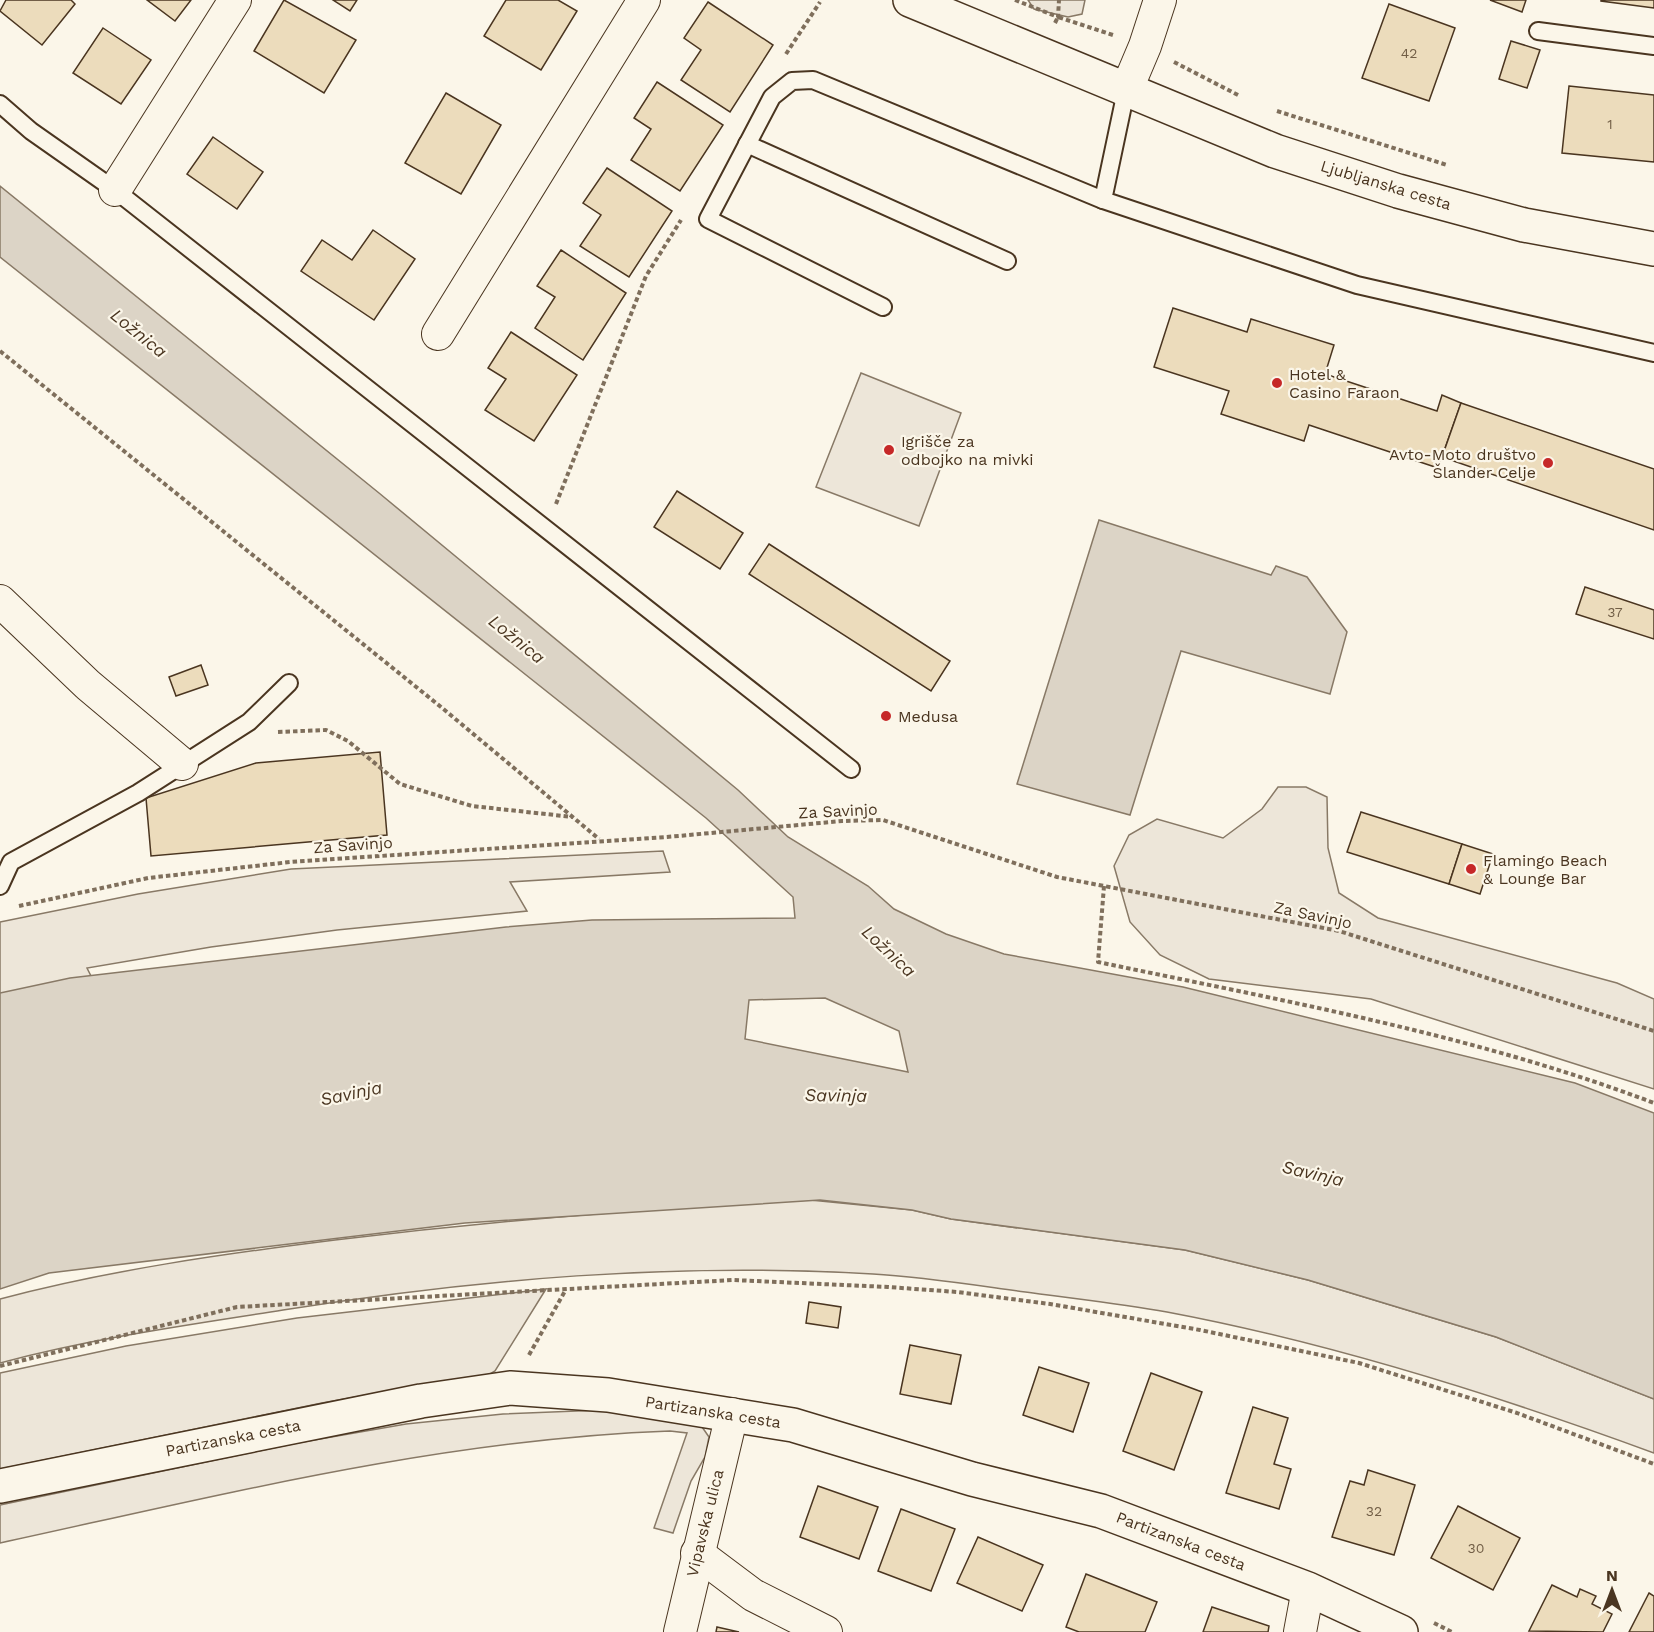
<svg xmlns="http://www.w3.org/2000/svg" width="1654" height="1632" font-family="'Work Sans',sans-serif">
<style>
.green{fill:#ede6d9;stroke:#887966;stroke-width:1.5}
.water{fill:#dcd4c6;stroke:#887966;stroke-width:1.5;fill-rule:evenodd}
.building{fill:#ecdcbc;stroke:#4a3520;stroke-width:1.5}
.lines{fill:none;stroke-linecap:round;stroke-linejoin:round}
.lane-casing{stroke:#4a3520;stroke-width:20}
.street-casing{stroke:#4a3520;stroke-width:34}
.secondary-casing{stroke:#4a3520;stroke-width:36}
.path{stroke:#7f6f5c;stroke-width:4;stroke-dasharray:4.5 3;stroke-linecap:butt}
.lane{stroke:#fbf6e9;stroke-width:16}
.street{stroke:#fbf6e9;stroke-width:32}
.secondary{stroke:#fbf6e9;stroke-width:33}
.poi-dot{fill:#c62828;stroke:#fbf6e9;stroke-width:2}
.labels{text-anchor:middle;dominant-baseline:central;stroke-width:4.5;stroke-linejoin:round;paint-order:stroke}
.number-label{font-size:14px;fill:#725f47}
.street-label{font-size:16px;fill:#4a3520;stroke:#fbf6e9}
.poi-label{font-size:16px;fill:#4a3520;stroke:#fbf6e9;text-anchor:start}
.water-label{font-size:18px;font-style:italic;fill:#4a3520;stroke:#fbf6e9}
</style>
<rect width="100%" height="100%" fill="#fbf6e9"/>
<g class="green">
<polygon points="1028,0 1085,0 1082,14 1068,17 1034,9"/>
<polygon points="861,373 961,413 919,526 816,487"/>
<polygon points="1278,787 1306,787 1327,797 1328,848 1339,893 1378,918 1617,983 1654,999 1654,1089 1371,999 1209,979 1160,955 1130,922 1114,866 1129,835 1157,819 1223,838 1262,809"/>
<polygon points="663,851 670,872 510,882 527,911 337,930 211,947 87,968 93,980 0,1002 0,922 138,894 291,869"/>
<path d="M 810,1200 L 912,1210 L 951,1219 L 1185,1250 L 1308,1280 L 1496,1337 L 1654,1399 L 1654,1453 C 1496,1395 1332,1343 1167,1312 C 1122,1304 1077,1299 1033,1293 C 980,1286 926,1277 873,1274 C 675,1262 478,1279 283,1310 C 188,1325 93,1338 0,1363 L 0,1299 C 109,1270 223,1254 335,1240 C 493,1221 651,1208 810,1200 Z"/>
<polygon points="546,1289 495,1371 480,1380 400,1389 322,1403 0,1469 0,1373 126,1346 297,1318"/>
<path d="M 602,1410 L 700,1424 L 709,1437 L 705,1457 L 691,1481 L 673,1533 L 654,1528 L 687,1433 L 670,1431 C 444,1439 221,1495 0,1543 L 0,1505 L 297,1443 L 406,1424 L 503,1414 Z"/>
</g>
<g class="water">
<path d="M 0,186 L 379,493 L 738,790 L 788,837 L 868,886 L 894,909 L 946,934 L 1004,954 L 1183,987 L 1575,1083 L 1654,1113 L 1654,1399 L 1496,1337 L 1308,1280 L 1185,1250 L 951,1219 L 912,1210 L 820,1200 L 465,1223 L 49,1273 L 0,1289 L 0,993 L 70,978 L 506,927 L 592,920 L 795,918 L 793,897 L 706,818 L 0,257 ZM 825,998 L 899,1031 L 908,1072 L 745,1039 L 749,1000 Z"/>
<polygon points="1099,520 1271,575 1276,566 1307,577 1347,632 1330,694 1181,651 1130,815 1017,784"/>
</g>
<g class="building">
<polygon points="6,0 71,0 75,4 42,45 0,11"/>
<polygon points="147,0 191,0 175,21"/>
<polygon points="284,0 356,40 324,93 254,51"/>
<polygon points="333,0 357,0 350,11"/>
<polygon points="506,0 558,0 577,11 541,70 484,36"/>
<polygon points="1490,0 1526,0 1522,12"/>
<polygon points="1601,0 1654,0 1654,8 1601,1"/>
<polygon points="708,2 773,45 730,112 681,80 701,50 684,38"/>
<polygon points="1389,4 1455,28 1429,101 1362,78"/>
<polygon points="103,28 151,60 121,104 73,73"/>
<polygon points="1511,41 1540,50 1527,88 1499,79"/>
<polygon points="657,82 723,125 680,191 631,160 651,129 634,118"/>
<polygon points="1569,86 1654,95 1654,162 1562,153"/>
<polygon points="446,93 501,125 461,194 405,163"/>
<polygon points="213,137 263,172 237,209 187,174"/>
<polygon points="607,168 672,211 629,277 580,246 601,215 583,203"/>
<polygon points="373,230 415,259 374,320 301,271 322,240 352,260"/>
<polygon points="561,250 626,293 583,360 535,328 555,297 537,286"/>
<polygon points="1173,308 1247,332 1251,319 1334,345 1325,374 1437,411 1442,395 1461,403 1438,468 1309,425 1304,441 1221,414 1229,391 1154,367"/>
<polygon points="511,332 577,375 534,441 485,410 506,379 488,368"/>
<polygon points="1461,403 1654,469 1654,530 1442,457"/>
<polygon points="677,491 743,533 720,569 654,527"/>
<polygon points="769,544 950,661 931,691 749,574"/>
<polygon points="1585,587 1654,610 1654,639 1576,614"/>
<polygon points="201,665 208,685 176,696 169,677"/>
<polygon points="380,752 387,835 151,856 146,798 256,763"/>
<polygon points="1361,812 1462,844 1449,884 1347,852"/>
<polygon points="1462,844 1493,854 1480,894 1449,884"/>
<polygon points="809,1302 841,1307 838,1328 806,1323"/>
<polygon points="910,1345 961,1355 951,1404 900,1394"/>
<polygon points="1039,1367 1089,1383 1073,1432 1023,1415"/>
<polygon points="1151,1373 1202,1392 1174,1470 1123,1451"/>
<polygon points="1253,1407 1288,1418 1274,1464 1291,1469 1279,1509 1226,1493"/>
<polygon points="1368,1470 1415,1485 1394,1555 1332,1537 1350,1481 1364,1485"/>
<polygon points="818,1486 878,1507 859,1559 800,1537"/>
<polygon points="1458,1506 1520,1538 1493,1590 1431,1558"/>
<polygon points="901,1509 955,1529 931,1591 878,1571"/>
<polygon points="978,1537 1043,1565 1022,1611 957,1583"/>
<polygon points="1086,1574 1157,1602 1145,1632 1079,1632 1066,1627"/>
<polygon points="1552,1585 1577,1597 1580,1589 1596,1596 1592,1604 1612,1614 1603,1632 1529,1631"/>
<polygon points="1649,1593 1654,1596 1654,1632 1629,1632"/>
<polygon points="1212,1607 1269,1626 1268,1632 1203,1632"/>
<polygon points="717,1627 739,1632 716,1632"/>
</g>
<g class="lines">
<defs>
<g id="lane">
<polyline points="1538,31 1654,46"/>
<polyline points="1126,91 1103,200 1357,285 1654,353"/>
<polyline points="0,104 31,131 115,190 851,769"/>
<polyline points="747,144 1007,261"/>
<polyline points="883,307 708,219 772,97 792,81 813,80 1103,200"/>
<polyline points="0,886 11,862 138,793 249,722 289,683"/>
</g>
<g id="street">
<polyline points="1126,91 1145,46 1160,0"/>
<polyline points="115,190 235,0"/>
<polyline points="438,334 644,0"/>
<polyline points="0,601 88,685 182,764"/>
<polyline points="697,1553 753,1595 826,1632"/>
<polyline points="680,1632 732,1414"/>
<polyline points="1300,1632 1308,1589"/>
</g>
<g id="secondary">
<polyline points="910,0 1275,151 1398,191 1524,225 1654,249"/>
<polyline points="0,1486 421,1401 510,1388 608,1395 793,1425 972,1479 1101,1511 1308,1589 1401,1632"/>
</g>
</defs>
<use href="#lane" class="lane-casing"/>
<use href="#street" class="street-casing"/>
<use href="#secondary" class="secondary-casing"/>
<g class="path">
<polyline points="1015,0 1058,17 1059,0"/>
<polyline points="1055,23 1058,17 1113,35"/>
<polyline points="786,54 820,2"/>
<polyline points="1174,62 1240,96"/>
<polyline points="1277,111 1447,165"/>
<polyline points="0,351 441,707 599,839"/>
<polyline points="556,504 646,276 681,220"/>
<polyline points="278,732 326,730 348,741 400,784 472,806 573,817"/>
<path d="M 1104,886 L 1098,962 C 1284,1001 1475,1035 1654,1103"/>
<polyline points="19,906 148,878 290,862 667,837 842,821 883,820 1057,877 1339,931 1654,1031"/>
<polyline points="529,1355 565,1291"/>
<polyline points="0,1366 237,1307 733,1280 888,1287 957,1292 1050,1304 1200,1330 1359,1363 1517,1413 1654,1464"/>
<polyline points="1434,1623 1452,1632"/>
</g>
<use href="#lane" class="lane"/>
<use href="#street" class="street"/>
<use href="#secondary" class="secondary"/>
</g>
<g class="poi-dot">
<circle cx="1277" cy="383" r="6"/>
<circle cx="889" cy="450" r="6"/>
<circle cx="1548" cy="463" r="6"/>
<circle cx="886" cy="716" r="6"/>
<circle cx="1471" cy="869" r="6"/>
</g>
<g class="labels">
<g class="number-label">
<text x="1409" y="53">42</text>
<text x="1610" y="124">1</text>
<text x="1615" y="612">37</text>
<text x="1374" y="1511">32</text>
<text x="1476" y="1548">30</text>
</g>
<g class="street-label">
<text transform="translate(1386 185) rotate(17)">Ljubljanska cesta</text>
<text transform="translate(838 811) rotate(-3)">Za Savinjo</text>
<text transform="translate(353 845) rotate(-4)">Za Savinjo</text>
<text transform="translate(1313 915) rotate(12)">Za Savinjo</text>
<text transform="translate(713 1412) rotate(9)">Partizanska cesta</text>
<text transform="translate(233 1438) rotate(-11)">Partizanska cesta</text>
<text transform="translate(705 1523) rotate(-76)">Vipavska ulica</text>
<text transform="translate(1181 1541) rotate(21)">Partizanska cesta</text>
</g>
<g class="poi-label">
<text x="1289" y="374">Hotel &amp;<tspan x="1289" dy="18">Casino Faraon</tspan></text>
<text x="901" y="441">Igrišče za<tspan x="901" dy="18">odbojko na mivki</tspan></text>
<text x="1536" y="454" text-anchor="end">Avto-Moto društvo<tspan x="1536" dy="18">Šlander Celje</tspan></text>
<text x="898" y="716">Medusa</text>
<text x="1483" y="860">Flamingo Beach<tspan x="1483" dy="18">&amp; Lounge Bar</tspan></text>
</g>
<g class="water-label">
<text transform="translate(139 333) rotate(39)">Ložnica</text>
<text transform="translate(517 639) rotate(39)">Ložnica</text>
<text transform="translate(889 951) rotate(43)">Ložnica</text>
<text transform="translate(351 1093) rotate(-12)">Savinja</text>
<text transform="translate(836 1095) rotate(1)">Savinja</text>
<text transform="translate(1313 1173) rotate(13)">Savinja</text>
</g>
</g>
<g transform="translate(1612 1590)" stroke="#fbf6e9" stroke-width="4.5" paint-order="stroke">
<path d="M0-4.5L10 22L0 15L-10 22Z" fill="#4a3520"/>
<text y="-9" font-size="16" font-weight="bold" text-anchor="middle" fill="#4a3520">N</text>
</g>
</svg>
